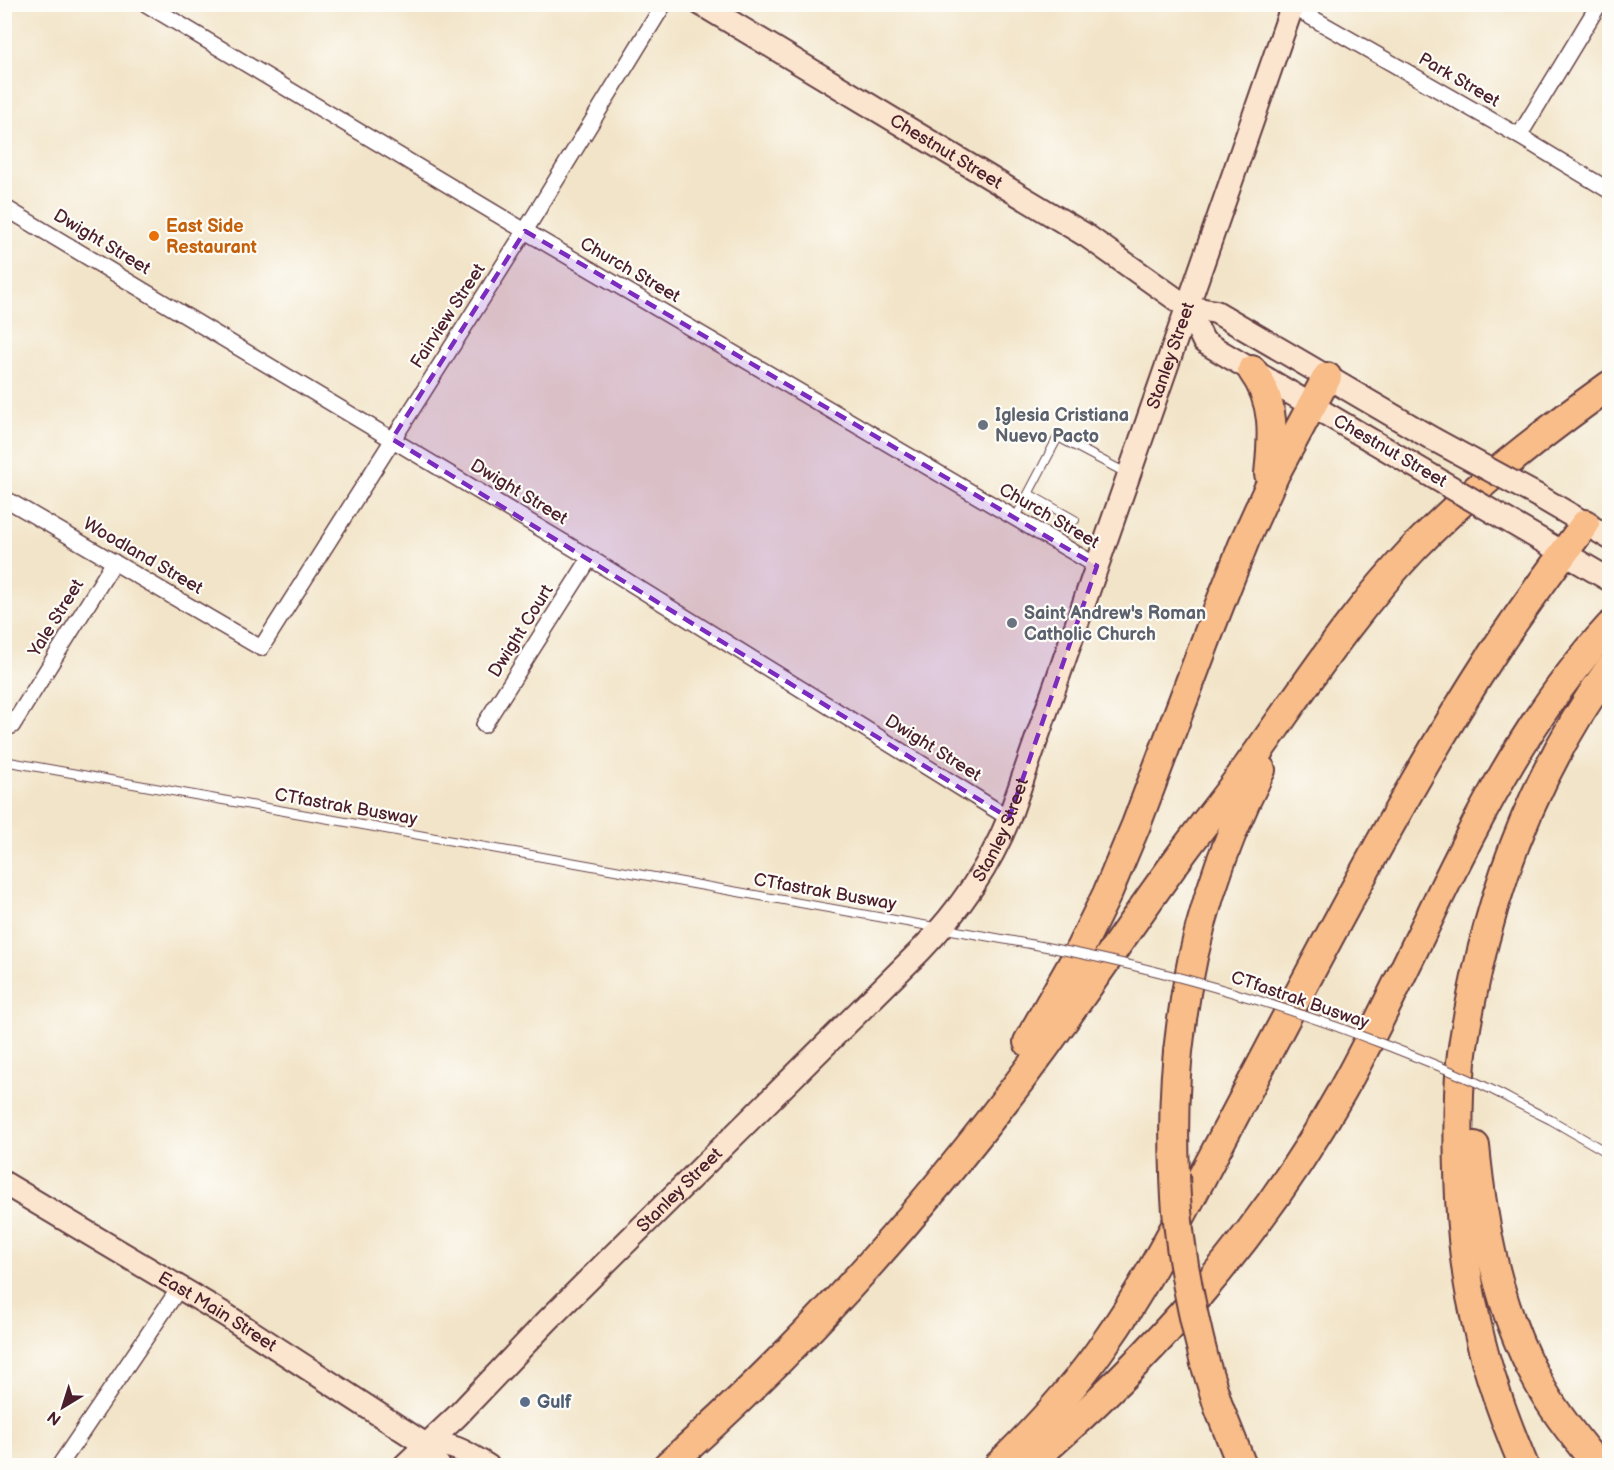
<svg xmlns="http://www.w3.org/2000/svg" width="1614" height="1470" font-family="'Balsamiq Sans',sans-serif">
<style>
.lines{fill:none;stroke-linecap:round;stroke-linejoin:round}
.lane-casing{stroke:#633d43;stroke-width:10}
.street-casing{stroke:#633d43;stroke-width:18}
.secondary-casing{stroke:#633d43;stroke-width:26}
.highway-casing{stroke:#633d43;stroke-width:32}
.lane{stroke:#fff;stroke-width:8}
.street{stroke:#fff;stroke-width:15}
.secondary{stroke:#fce5cf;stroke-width:22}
.highway{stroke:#f8bd88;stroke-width:28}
.lane-bridge-casing{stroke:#633d43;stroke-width:10;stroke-linecap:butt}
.secondary-bridge-casing{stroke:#633d43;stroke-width:26;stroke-linecap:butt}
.highway-bridge-casing{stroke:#633d43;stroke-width:32;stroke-linecap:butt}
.lane-bridge{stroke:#fff;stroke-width:8}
.secondary-bridge{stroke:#fce5cf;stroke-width:22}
.highway-bridge{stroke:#f8bd88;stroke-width:28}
.marked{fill:#7b2cbf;fill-opacity:0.2;stroke:#7b2cbf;stroke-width:4.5;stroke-dasharray:12 8;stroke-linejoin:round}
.food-dot{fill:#e8710a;stroke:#fdfcf7;stroke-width:2}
.worship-dot{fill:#6b7280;stroke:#fdfcf7;stroke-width:2}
.service-dot{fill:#5c6f8a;stroke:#fdfcf7;stroke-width:2}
.labels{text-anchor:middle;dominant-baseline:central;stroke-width:4.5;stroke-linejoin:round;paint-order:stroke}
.street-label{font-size:18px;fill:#4a1f2b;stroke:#fdfcf7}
.food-label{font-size:18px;font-weight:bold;fill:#c56008;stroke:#fdfcf7;text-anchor:start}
.worship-label{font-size:18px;font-weight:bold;fill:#5b616d;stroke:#fdfcf7;text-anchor:start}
.service-label{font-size:18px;font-weight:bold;fill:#4e5e75;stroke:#fdfcf7;text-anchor:start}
</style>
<rect width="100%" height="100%" fill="#fdfcf7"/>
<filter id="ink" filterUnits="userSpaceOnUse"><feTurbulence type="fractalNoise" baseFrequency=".0167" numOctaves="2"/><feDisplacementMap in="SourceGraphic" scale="12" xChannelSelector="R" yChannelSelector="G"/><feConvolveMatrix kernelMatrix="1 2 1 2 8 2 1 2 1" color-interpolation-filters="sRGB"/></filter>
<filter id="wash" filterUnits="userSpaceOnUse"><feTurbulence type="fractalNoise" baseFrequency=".008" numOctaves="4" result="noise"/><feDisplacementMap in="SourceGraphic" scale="24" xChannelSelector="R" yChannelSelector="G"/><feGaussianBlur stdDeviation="1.35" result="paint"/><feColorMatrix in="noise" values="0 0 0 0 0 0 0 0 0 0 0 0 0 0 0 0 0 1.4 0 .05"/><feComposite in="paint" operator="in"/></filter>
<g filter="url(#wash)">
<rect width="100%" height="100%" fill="#f2e4c8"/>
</g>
<g filter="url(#ink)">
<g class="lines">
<defs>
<g id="lane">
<polyline points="1029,494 1075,520"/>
<polyline points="1015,519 1058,437 1126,473"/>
<polyline points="4,761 1041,946"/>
<polyline points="1517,1103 1551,1120 1610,1154"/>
</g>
<g id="street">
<polyline points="146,4 525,231 1097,566"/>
<polyline points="1288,4 1519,136 1610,191"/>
<polyline points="1519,136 1599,4"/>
<polyline points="4,207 590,558 1009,818"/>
<polyline points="4,498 261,648 525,231 664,4"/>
<polyline points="4,721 12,726 114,562"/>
<polyline points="484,725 590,558"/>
<polyline points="59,1466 180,1287"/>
</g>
<g id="secondary">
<path id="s1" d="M 701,4 L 1087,236 L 1187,307 L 1216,312 L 1433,439"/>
<polyline points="1187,307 1204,342 1408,462"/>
<polyline points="1540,497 1610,538"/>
<polyline points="1512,523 1610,580"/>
<path id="s2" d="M 4,1183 L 224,1314 L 426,1445 L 430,1455 L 439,1466"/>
<path d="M 426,1445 C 452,1442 467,1453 488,1466"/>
<path id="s3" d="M 404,1466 L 457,1416 L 547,1321 L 920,951 C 957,913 989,868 1009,818 L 1293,4"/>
</g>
<g id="highway">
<path d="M 1252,370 C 1276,402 1273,436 1269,474"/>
<polyline points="1028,1042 1073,963 1107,894 1136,825 1212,624 1245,540 1275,474 1327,377"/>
<path d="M 1475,1146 C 1483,1227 1498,1308 1537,1380 C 1553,1411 1576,1438 1598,1466"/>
<path d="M 1175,1173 C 1173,1125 1174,1076 1181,1027 C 1192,938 1220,850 1261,770"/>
<polyline points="1205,1363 1219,1408 1242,1466"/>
<path d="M 667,1466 C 809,1341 934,1199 1045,1047 C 1087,989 1128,928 1170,870 C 1195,834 1223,801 1248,766 C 1302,691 1351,614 1415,547 C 1476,485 1539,436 1610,385"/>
<path d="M 998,1466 C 1037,1428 1074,1388 1105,1343 C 1142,1291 1171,1235 1201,1179 C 1230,1125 1258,1070 1287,1016 C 1352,894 1416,772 1491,656 C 1521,610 1553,567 1585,524"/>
<path d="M 1026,1466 C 1152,1358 1260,1237 1342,1091 C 1429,935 1487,760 1610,626"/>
<path d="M 1524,1466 C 1502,1414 1483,1361 1473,1306 C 1465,1271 1462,1234 1460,1198 C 1458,1153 1457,1107 1461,1062 C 1464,1034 1470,1005 1476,977 C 1500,864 1542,762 1610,668"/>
</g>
</defs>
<use href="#lane" class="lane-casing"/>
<use href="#street" class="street-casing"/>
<use href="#secondary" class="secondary-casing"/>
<use href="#highway" class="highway-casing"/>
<use href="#lane" class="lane"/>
<use href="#street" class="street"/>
<use href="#secondary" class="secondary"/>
<use href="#highway" class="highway"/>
<defs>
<path id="lane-bridge" d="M 1041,946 C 1158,968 1272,1001 1383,1044 C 1426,1061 1477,1080 1517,1103"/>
<g id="secondary-bridge">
<polyline points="1433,439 1540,497"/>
<polyline points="1408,462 1512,523"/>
</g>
<path id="highway-bridge" d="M 1175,1173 C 1176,1237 1189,1301 1205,1363"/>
</defs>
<use href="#lane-bridge" class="lane-bridge-casing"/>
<use href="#secondary-bridge" class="secondary-bridge-casing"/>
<use href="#highway-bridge" class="highway-bridge-casing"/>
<use href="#lane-bridge" class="lane-bridge"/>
<use href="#secondary-bridge" class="secondary-bridge"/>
<use href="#highway-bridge" class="highway-bridge"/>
</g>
</g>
<path class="marked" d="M 525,231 L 1097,566 L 1009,818 L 392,439 Z"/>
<circle class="food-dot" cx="154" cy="236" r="6"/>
<g class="worship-dot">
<circle cx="983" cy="425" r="6"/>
<circle cx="1012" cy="623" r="6"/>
</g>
<circle class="service-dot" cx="525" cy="1402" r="6"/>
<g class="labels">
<g class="street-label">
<text transform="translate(1459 80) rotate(30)">Park Street</text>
<text stroke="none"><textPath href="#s1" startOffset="286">Chestnut Street</textPath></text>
<text transform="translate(102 242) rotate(31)">Dwight Street</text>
<text transform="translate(630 270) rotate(30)">Church Street</text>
<text transform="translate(448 316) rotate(-57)">Fairview Street</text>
<text stroke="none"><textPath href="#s3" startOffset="1380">Stanley Street</textPath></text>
<text transform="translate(1390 451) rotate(30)">Chestnut Street</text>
<text transform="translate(519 492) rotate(31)">Dwight Street</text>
<text transform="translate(1049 516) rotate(30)">Church Street</text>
<text transform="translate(143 556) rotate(30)">Woodland Street</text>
<text transform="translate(56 618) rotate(-58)">Yale Street</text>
<text transform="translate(521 631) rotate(-58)">Dwight Court</text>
<text transform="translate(933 748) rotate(32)">Dwight Street</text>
<text transform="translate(346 807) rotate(10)">CTfastrak Busway</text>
<text stroke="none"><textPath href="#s3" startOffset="876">Stanley Street</textPath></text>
<text transform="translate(825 892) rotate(10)">CTfastrak Busway</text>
<text transform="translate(1300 1000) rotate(19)">CTfastrak Busway</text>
<text stroke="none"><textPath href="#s3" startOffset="390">Stanley Street</textPath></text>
<text stroke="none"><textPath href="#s2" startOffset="249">East Main Street</textPath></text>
</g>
<g class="food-label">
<text x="166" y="226">East Side<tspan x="166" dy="21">Restaurant</tspan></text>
</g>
<g class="worship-label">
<text x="995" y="415">Iglesia Cristiana<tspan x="995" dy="21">Nuevo Pacto</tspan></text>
<text x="1024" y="613">Saint Andrew's Roman<tspan x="1024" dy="21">Catholic Church</tspan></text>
</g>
<g class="service-label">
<text x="537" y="1402">Gulf</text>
</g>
</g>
<rect width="1614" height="1470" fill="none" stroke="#fdfcf7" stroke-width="24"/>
<g transform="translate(63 1407) rotate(218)" stroke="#fdfcf7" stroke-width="4.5" paint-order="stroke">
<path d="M0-4.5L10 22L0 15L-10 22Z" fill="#4a1f2b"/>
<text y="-9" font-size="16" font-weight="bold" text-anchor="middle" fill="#4a1f2b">N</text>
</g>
</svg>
